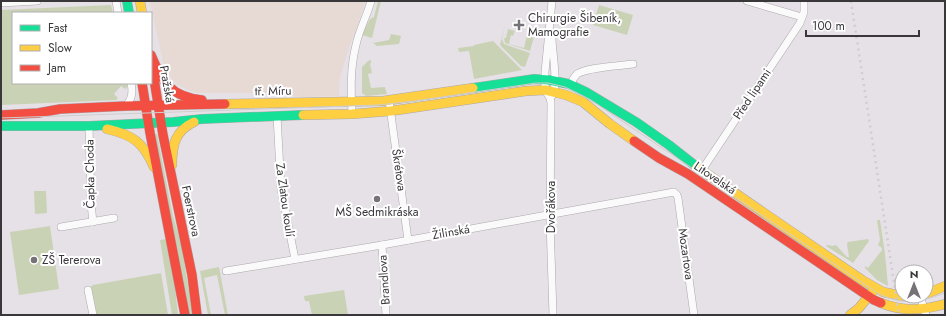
<svg xmlns="http://www.w3.org/2000/svg" width="946" height="316" font-family="Jost,sans-serif">
<style>
.industrial{fill:#e7d9d4}
.green{fill:#cad2b6}
.lines{fill:none;stroke-linecap:round;stroke-linejoin:round}
.street-casing{stroke:#aca8ac;stroke-width:8}
.fast-casing{stroke:#aca8ac;stroke-width:10}
.slow-casing{stroke:#aca8ac;stroke-width:10}
.jam-casing{stroke:#aca8ac;stroke-width:10}
.street{stroke:#fbfafb;stroke-width:7}
.fast{stroke:#16e098;stroke-width:9}
.slow{stroke:#ffcf43;stroke-width:9}
.jam{stroke:#f24e42;stroke-width:9}
.tram{stroke:#cfcdcf;stroke-width:1}
.rail{stroke:#cfcdcf;stroke-width:2.5;stroke-dasharray:2 4;stroke-linecap:butt}
.poi-dot{fill:#767277;stroke:#fff;stroke-width:1.5}
.labels{text-anchor:middle;dominant-baseline:central;stroke-width:4;stroke-linejoin:round;paint-order:stroke}
.poi-label{font-size:12px;fill:#3a373b;stroke:#fff;text-anchor:start}
.street-label{font-size:12px;fill:#3a373b;stroke:#fff}
</style>
<rect width="100%" height="100%" fill="#e6e1e6"/>
<polygon class="industrial" points="150,1 366,1 350,45 340,76 339,96 306,97 285,96 266,93 198,93 188,90 178,85 172,80 164,67"/>
<g class="green">
<polygon points="378,1 381,1 372,38 362,35 370,19 374,17"/>
<polygon points="111,5 113,13 13,13 13,83 127,83 127,87 125,89 121,86 114,94 118,98 116,100 1,105 1,10"/>
<polygon points="599,5 633,15 627,35 593,25"/>
<polygon points="505,25 502,39 504,44 530,53 525,67 521,66 500,45"/>
<polygon points="508,29 515,31 513,36 511,35 509,44 524,48 528,31 535,33 530,51 505,43 504,38 506,38"/>
<polygon points="391,34 401,36 399,44 377,46 373,43 389,40"/>
<polygon points="493,41 522,70 474,79 469,51 459,52 458,48 474,46 474,45"/>
<polygon points="371,60 371,63 370,64 372,73 368,74 371,88 385,87 387,94 366,96 362,93 362,67 368,61"/>
<polygon points="155,134 157,134 173,216 181,243 193,315 189,315"/>
<polygon points="34,191 46,191 47,213 35,214"/>
<polygon points="877,220 880,220 885,254 888,286 877,280 865,268 865,266 868,268 882,250 882,248 878,245 880,240"/>
<polygon points="50,226 59,289 19,295 10,232"/>
<polygon points="166,239 175,287 178,315 172,315 160,240"/>
<polygon points="868,239 869,241 853,263 826,246 827,245 833,246 836,245 847,257 849,257 847,244 848,242"/>
<polygon points="219,267 228,315 225,315 217,275 204,278 211,315 208,315 200,271"/>
<polygon points="161,273 168,315 97,315 91,287 93,285"/>
<polygon points="344,290 348,315 312,315 309,301 305,301 304,296"/>
</g>
<g class="lines">
<defs>
<g id="street">
<polyline points="116,1 118,13"/>
<polyline points="552,1 545,72 545,90 550,98 551,103 550,221 553,315"/>
<polyline points="747,1 802,17"/>
<polyline points="1,3 37,1"/>
<path d="M 552,38 C 552,52 559,86 552,96"/>
<path d="M 571,85 C 572,81 574,77 577,74 C 588,67 619,66 633,64"/>
<polyline points="389,100 408,240"/>
<path d="M 126,106 C 132,98 133,93 131,83"/>
<path d="M 352,114 C 351,91 350,68 356,45 C 359,30 367,16 371,1"/>
<polyline points="277,116 281,189 295,259"/>
<polyline points="89,126 91,204 93,222"/>
<polyline points="702,170 800,23 804,12 804,1"/>
<polyline points="61,227 114,218"/>
<polyline points="382,245 386,315"/>
<polyline points="226,271 382,245 674,192 677,195 678,198 694,315"/>
<polyline points="88,290 93,315"/>
<polyline points="920,296 926,315"/>
</g>
<g id="fast">
<polyline points="127,1 129,13"/>
<polyline points="473,88 534,79 549,80 569,84 586,92 636,122 669,145 697,167"/>
<polyline points="1,126 89,126 173,122 202,119 303,115"/>
</g>
<g id="slow">
<polyline points="140,1 142,13"/>
<polyline points="225,104 383,101 473,88"/>
<polyline points="303,115 352,114 391,111 526,91 545,90 566,95 583,102 610,124 634,141"/>
<path d="M 107,129 C 133,135 143,142 154,167"/>
<path d="M 172,165 C 172,145 175,131 194,122"/>
<polyline points="697,167 862,280 883,292 902,296"/>
<polyline points="926,294 945,286"/>
<path d="M 881,303 C 903,312 923,310 945,304"/>
<polyline points="850,315 859,308 872,292"/>
</g>
<g id="jam">
<path d="M 151,55 C 162,82 171,97 202,100"/>
<polyline points="151,60 163,135 192,275 197,315"/>
<polyline points="142,83 150,133 185,315"/>
<polyline points="1,115 38,113 60,109 126,106 225,104"/>
<polyline points="634,141 659,158 688,174 874,300 881,303"/>
</g>
</defs>
<use href="#street" class="street-casing"/>
<use href="#fast" class="fast-casing"/>
<use href="#slow" class="slow-casing"/>
<use href="#jam" class="jam-casing"/>
<use href="#street" class="street"/>
<use href="#fast" class="fast"/>
<use href="#slow" class="slow"/>
<use href="#jam" class="jam"/>
<path class="tram" d="M 1,118 L 378,105 L 415,101 L 536,83 L 548,83 L 565,87 L 591,100 L 879,294 C 905,306 919,302 945,293"/>
<polyline class="rail" points="851,1 899,315"/>
</g>
<g class="poi-dot">
<path d="M517 19h4v4h4v4h-4v4h-4v-4h-4v-4h4z"/>
<circle cx="377" cy="199" r="4"/>
<circle cx="34" cy="260" r="4"/>
</g>
<g class="labels">
<g class="poi-label">
<text x="528" y="18">Chirurgie Šibeník,<tspan x="528" dy="14">Mamografie</tspan></text>
<text x="377" y="212" text-anchor="middle">MŠ Sedmikráska</text>
<text x="42" y="260">ZŠ Tererova</text>
</g>
<g class="street-label">
<text transform="translate(167 84) rotate(80)">Pražská</text>
<text transform="translate(273 91) rotate(-1)">tř. Míru</text>
<text transform="translate(752 94) rotate(-56)">Před lipami</text>
<text transform="translate(399 170) rotate(82)">Škrétova</text>
<text transform="translate(90 174) rotate(-91)">Čapka Choda</text>
<text transform="translate(715 178) rotate(34)">Litovelská</text>
<text transform="translate(285 200) rotate(82)">Za Zlatou koulí</text>
<text transform="translate(551 207) rotate(-90)">Dvořákova</text>
<text transform="translate(191 211) rotate(78)">Foerstrova</text>
<text transform="translate(451 232) rotate(-10)">Žilinská</text>
<text transform="translate(686 254) rotate(82)">Mozartova</text>
<text transform="translate(384 280) rotate(-94)">Brandlova</text>
</g>
</g>
<rect width="946" height="316" fill="none" stroke="#3a373b" stroke-width="4"/>
<rect x="12" y="12" width="140" height="72" fill="#ffffff" stroke="#b0afb1"/>
<rect x="20" y="25" width="20" height="6" fill="#16e098" stroke="#b0afb1"/>
<text x="48" y="32" font-size="12" fill="#3a373b">Fast</text>
<rect x="20" y="45" width="20" height="6" fill="#ffcf43" stroke="#b0afb1"/>
<text x="48" y="52" font-size="12" fill="#3a373b">Slow</text>
<rect x="20" y="65" width="20" height="6" fill="#f24e42" stroke="#b0afb1"/>
<text x="48" y="72" font-size="12" fill="#3a373b">Jam</text>
<g transform="translate(914 284)"><circle r="19" fill="#ffffff" stroke="#b0afb1"/>
<path d="M0-3L7 15L0 10L-7 15Z" fill="#767277"/>
<text y="-6" font-size="11" font-weight="bold" text-anchor="middle" fill="#3a373b">N</text>
</g>
<path d="M806 30v6h113v-6" fill="none" stroke="#3a373b" stroke-width="2"/>
<text x="812" y="30" font-size="12" fill="#3a373b" stroke="#ffffff" stroke-width="3" paint-order="stroke">100 m</text>
</svg>
